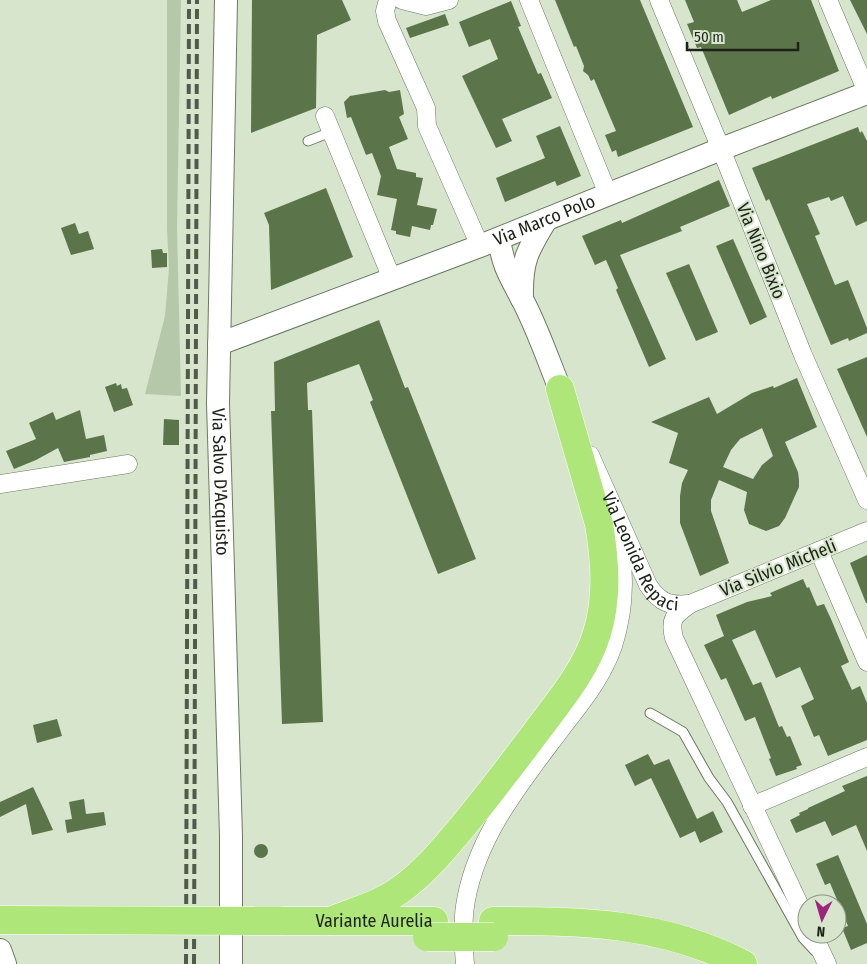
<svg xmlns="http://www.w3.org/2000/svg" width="867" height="964" font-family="'Fira Sans Condensed',sans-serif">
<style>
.green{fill:#b6c8aa}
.building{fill:#5c744a;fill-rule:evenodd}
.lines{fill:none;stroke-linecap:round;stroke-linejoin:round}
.service-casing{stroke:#6c7a62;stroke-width:11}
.minor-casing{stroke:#6c7a62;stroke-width:19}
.tertiary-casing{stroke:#6c7a62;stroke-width:24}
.trunk-casing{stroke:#fff;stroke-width:29}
.service{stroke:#fff;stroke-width:9}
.minor{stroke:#fff;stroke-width:18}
.tertiary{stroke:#fff;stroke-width:22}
.trunk{stroke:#afe67a;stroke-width:28}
.rail{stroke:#525a4b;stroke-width:4;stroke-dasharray:10 5;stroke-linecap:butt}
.trunk-bridge-casing{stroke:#fff;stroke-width:29;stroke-linecap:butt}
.trunk-bridge{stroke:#afe67a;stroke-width:28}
.labels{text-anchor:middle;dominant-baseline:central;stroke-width:4;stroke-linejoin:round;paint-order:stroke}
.street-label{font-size:18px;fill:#1d2218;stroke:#d6e5cb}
</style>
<rect width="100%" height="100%" fill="#d6e5cb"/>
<polygon class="green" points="167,0 181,0 177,227 181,396 145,394 165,316 169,268 167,230"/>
<g class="building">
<polygon points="252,0 342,0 351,20 317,35 316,108 251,133"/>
<polygon points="555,0 640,0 693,127 618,157 616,150 612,152 605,135 616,131 594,79 591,81 588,75 583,71 584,66 576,46 574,47"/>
<polygon points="685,0 737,0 742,12 771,0 811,0 839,71 772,99 771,96 729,115 701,47 697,48 687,24 694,22"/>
<polygon points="850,0 867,0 867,34"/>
<polygon points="511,1 521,26 518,27 529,53 538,74 541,73 552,98 502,119 512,141 496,148 462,76 498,59 490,39 469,47 459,22"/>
<polygon points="445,14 449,25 410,38 406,28"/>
<polygon points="385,90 389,92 400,90 404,114 399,117 408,139 389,147 397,169 416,173 416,177 423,178 417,205 437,209 433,225 431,225 430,230 412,226 410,237 396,234 396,231 391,230 397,199 377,195 381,176 372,153 366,155 351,117 347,118 344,102 350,96"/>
<polygon points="560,126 581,176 557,186 555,181 505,202 496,178 545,158 536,136"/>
<polygon points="858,127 860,133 862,131 867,141 867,221 856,226 843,196 831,201 829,197 807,204 820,234 815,236 835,285 848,280 867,328 867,333 849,341 848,338 831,345 769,199 766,201 752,168"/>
<polygon points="719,180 730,206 680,227 682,231 620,255 666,359 649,367 616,290 618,288 606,260 595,265 582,236 621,220 622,223"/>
<polygon points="326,188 353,257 271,290 269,225 264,213"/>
<polygon points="75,223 79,234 88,231 94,249 71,255 61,228"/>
<polygon points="733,239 767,317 750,325 716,246"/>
<polygon points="162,249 163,253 167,253 167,267 152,268 151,250"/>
<polygon points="689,264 718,332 696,341 666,273"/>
<polygon points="379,320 405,388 408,387 476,559 438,574 370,402 373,400 359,364 307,383 308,410 312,410 323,722 282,724 271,411 275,411 274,362"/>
<polygon points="867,357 867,437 837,369"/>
<path d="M 797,378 L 817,427 L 785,442 L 798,472 L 799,480 L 799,487 L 785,518 L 779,526 L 766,531 L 749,524 L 744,510 L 747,492 L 719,480 L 711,500 L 711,511 L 729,563 L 700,576 L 680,523 L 680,496 L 682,483 L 688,470 L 669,463 L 678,433 L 651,422 L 709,397 L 717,414 L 752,393 L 773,386 L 774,388 ZM 762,428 L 773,456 L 762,465 L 753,479 L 723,467 L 731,450 L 740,439 Z"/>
<polygon points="116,383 117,386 121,384 122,389 127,388 133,405 114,412 105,387"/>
<polygon points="80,410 86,439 104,435 107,451 90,455 90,457 64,462 58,448 36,460 14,469 6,451 36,439 29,423 53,412 56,420"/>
<polygon points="164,419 179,420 179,445 163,445"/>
<polygon points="867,555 867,603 866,603 850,563"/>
<polygon points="803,579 807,588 809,587 817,606 824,604 831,619 849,662 841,666 852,690 860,686 867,703 867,740 828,756 819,735 814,737 801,706 814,699 800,667 776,678 755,630 732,640 753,685 761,682 779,727 782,726 787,737 790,736 802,765 796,767 797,769 776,776 769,759 771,758 755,717 745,721 726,678 721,680 704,645 724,636 716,615 747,602 772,596 770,593"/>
<polygon points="57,719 62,736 37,743 33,725"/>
<polygon points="648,754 654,765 669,759 697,819 713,811 723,832 700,843 695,831 680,838 651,778 635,786 625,765"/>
<polygon points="867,776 867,851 856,825 832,836 825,821 796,833 790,820 800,815 799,813 808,809 808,808 845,791 842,786"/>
<polygon points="33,787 45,812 53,830 32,835 26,804 0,817 0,802"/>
<polygon points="84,799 86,814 104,812 106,825 67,833 65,820 72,819 69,802"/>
<circle cx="261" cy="851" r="7"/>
<polygon points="838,855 867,924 867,943 851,950 842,928 848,926 830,883 825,885 816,864"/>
</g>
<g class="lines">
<defs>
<g id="service">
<polyline points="308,141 331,132"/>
<polyline points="650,713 683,732 709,778 727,802 803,938 815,951"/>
</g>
<g id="minor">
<polyline points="388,0 385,11 387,21 426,108 427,126 480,246"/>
<polyline points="402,0 426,6 449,0"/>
<polyline points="529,0 608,194"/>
<polyline points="659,0 721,149 803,355 867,500"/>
<polyline points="828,0 867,92"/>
<polyline points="325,116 392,279"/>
<path id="s1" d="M 590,455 L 648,585 C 660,603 669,606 690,604"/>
<polyline points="0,484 128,464"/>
<polyline points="819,551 867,662"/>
<polyline points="752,806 867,757"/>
<path d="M 807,921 L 674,638 C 669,618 675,615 690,604 L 867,531"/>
<polyline points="813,934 827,964"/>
<path d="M 465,964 C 463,943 462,921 466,900 C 478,834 522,781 561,729 C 581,703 602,678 613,646 C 629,596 623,561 614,511"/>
</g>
<g id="tertiary">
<path id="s2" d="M 226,0 L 218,403 L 231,836 L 231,964"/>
<path d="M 499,239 C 503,266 510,276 522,299 C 537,327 548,360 560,389"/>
<path d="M 522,299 C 521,261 527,251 546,220"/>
<path id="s3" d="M 219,344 L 480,246 L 721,149 L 867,93"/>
<polyline points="0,950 5,964"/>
</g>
<g id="trunk">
<path id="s4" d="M 284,921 L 434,921"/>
<path d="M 330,921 C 353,912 379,905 400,890 C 425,872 444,849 463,826 C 487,797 509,768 531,739 C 555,706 585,673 597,633 C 608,597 605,561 599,524 L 560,389"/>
<path d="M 493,921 C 582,921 661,922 743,964"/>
</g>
</defs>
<use href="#service" class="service-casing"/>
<use href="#minor" class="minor-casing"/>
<use href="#tertiary" class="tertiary-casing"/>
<use href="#trunk" class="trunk-casing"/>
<use href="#service" class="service"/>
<use href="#minor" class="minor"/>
<use href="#tertiary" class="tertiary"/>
<use href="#trunk" class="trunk"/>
<g class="rail">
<polyline points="186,964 189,0"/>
<polyline points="194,964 197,0"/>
</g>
<defs>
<g id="trunk-bridge">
<polyline points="0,920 284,921"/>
<polyline points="427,937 494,937"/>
</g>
</defs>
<use href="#trunk-bridge" class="trunk-bridge-casing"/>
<use href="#trunk-bridge" class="trunk-bridge"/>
</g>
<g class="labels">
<g class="street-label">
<text stroke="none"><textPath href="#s3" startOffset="348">Via Marco Polo</textPath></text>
<text transform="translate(761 251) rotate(68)">Via Nino Bixio</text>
<text stroke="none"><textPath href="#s2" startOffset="482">Via Salvo D'Acquisto</textPath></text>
<text stroke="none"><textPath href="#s1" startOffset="111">Via Leonida Repaci</textPath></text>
<text transform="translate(778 568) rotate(-22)">Via Silvio Micheli</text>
<text stroke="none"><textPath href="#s4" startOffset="90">Variante Aurelia</textPath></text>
</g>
</g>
<g transform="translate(822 919) rotate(185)"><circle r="24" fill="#d6e5cb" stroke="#8c9783"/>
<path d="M0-4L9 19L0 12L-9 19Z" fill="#9e257c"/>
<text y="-8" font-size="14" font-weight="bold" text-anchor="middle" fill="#1d2218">N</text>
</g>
<path d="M687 42v8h111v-8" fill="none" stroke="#1d2218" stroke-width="2.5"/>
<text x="694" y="42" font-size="15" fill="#1d2218" stroke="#d6e5cb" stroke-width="4" paint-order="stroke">50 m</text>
</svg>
